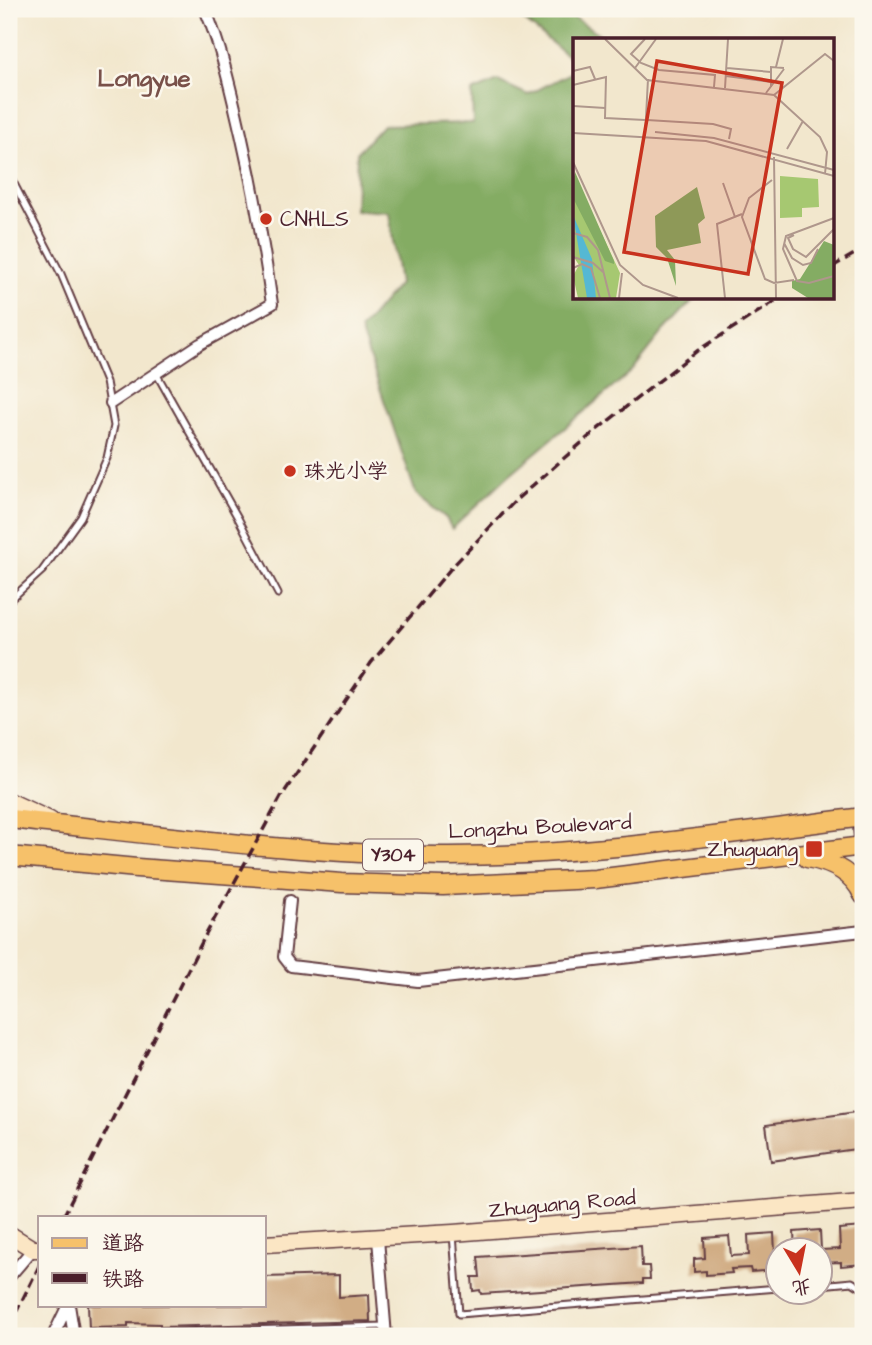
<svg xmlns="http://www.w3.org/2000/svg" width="872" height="1345" font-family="'Architects Daughter','LXGW WenKai TC',sans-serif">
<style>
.forest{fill:#84ac63;stroke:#676647;stroke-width:2}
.building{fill:#d1ad85}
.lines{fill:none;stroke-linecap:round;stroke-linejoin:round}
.service-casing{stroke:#633d43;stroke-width:9}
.minor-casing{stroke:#633d43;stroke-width:14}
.tertiary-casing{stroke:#633d43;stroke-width:18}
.secondary-casing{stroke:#633d43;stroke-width:19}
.primary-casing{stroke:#633d43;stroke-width:21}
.service{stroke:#fff;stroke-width:5}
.minor{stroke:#fff;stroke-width:10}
.tertiary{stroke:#fff;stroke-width:14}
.secondary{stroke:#fbe6c4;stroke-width:16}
.primary{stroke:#f6c16b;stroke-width:18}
.rail{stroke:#4a1f2b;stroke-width:3.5;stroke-dasharray:10 5;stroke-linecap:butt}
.poi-dot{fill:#c8321e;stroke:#fbf7ec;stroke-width:2.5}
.labels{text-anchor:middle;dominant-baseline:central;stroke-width:5;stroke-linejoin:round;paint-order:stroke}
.shield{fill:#fbf7ec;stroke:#7f6065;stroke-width:2}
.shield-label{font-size:19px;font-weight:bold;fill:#4a1f2b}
.poi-label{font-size:21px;fill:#4a1f2b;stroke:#fbf7ec;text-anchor:start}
.street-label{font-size:21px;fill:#4a1f2b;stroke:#fbf7ec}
.quarter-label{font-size:24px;font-weight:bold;fill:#79514a;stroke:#fbf7ec}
.inset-road{fill:none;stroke:#af978c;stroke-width:2}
.view{fill:#c8321e;fill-opacity:0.15;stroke:#c8321e;stroke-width:3.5}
.inset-edge{fill:none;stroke:#4a1f2b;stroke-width:3.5}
</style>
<rect width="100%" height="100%" fill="#fbf7ec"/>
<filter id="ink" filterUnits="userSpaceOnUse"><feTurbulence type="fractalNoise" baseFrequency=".0143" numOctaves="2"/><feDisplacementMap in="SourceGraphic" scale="14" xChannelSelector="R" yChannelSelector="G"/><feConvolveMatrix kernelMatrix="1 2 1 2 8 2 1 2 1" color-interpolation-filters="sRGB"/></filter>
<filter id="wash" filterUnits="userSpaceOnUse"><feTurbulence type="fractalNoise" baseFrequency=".00686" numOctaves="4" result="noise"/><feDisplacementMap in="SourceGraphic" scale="28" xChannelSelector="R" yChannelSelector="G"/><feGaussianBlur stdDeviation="1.57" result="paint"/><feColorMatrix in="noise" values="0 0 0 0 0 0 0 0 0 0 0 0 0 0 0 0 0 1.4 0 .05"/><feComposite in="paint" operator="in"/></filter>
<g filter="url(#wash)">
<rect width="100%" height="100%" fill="#f2e7cd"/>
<g class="forest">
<polygon points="510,9 568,9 572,16 608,40 574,40 574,61"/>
<polygon points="574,71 574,298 695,298 663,332 632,371 508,476 452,529 446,518 416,494 360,330 399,284 389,212 355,210 357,153 383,125 473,123 472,92 498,81 528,95"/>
</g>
<g id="blocks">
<g class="building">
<polygon points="863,1111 863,1148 771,1161 766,1125"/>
<polygon points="863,1227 863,1264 841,1266 841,1262 820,1263 820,1250 795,1250 794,1232 820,1230 821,1250 840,1249 839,1229"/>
<polygon points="774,1233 775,1253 778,1253 776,1270 751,1272 750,1268 731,1269 732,1273 706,1275 706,1271 694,1272 694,1259 705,1258 704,1238 729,1236 731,1256 749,1255 748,1235"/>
<polygon points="641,1246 642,1266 649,1266 650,1279 643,1279 643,1283 481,1294 480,1290 473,1291 472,1277 480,1277 478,1257"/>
<polygon points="339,1275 339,1297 369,1295 370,1321 160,1327 160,1324 128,1323 128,1327 89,1328 88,1305 264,1305 264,1277"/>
<polygon points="370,1332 370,1336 310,1336 310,1333"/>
</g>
</g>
</g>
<g filter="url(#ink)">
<use href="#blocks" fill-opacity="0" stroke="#633d43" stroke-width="2"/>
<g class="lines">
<defs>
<g id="service">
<polyline points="9,174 61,274 106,382 114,426 107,458 81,517 42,571 9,601"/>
<polyline points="156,373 238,518 278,594"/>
<polyline points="453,1234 459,1314 778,1288"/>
<polyline points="820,1285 852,1282 863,1289"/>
<polyline points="74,1335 385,1326"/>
</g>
<g id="minor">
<path d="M 111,403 L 200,344 L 272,304 C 264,247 254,191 241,134 C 231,91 222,49 205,9"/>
<polyline points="290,901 284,957 291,966 418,981 863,931"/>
<polyline points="378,1239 386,1336"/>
<polyline points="9,1277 33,1249"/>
<polyline points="69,1305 74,1336"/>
<polyline points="53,1336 68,1305"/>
</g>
<polyline id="tertiary" points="863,822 861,827 863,849"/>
<g id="secondary">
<polyline points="9,801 50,820"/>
<polyline points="9,1234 33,1249 40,1249"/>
<polyline points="264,1244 453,1233 863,1201"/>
</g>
<g id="primary">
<path d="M 9,819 C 152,834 297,854 441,856 C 583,857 723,834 863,817"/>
<polyline points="9,856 137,868 342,883 443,886 595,879 863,846"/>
<path d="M 807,858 C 831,862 853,872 863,895"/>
</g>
</defs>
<use href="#service" class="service-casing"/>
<use href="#minor" class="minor-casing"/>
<use href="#tertiary" class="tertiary-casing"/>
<use href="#secondary" class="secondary-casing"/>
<use href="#primary" class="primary-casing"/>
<use href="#service" class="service"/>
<use href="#minor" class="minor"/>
<use href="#tertiary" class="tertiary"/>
<use href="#secondary" class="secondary"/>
<use href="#primary" class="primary"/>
<g class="rail">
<polyline points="832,267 863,249"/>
<polyline points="63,1217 204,938 281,797 371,663 452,567 517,499 593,433 697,351 780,298"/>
<polyline points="9,1327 40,1264"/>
</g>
</g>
</g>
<g class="poi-dot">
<circle cx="266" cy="219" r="7"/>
<circle cx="290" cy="471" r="7"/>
<rect x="805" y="840" width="18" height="18" rx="3.5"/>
</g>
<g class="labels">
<rect class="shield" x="363" y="839.5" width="60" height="31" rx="5"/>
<g class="shield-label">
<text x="393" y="855">Y304</text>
</g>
<g class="poi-label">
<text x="280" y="219">CNHLS</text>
<text x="304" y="471">珠光小学</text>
<text x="798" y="849" text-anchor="end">Zhuguang</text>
</g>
<g class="street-label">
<text transform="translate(540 827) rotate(-3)">Longzhu Boulevard</text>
<text transform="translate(562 1204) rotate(-5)">Zhuguang Road</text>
</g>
<g class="quarter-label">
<text x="144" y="79">Longyue</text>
</g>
</g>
<g transform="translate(573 38)">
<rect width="261" height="261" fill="#f2e7cd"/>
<path d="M 0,134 L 47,235 L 43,260 L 5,260 L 0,238 L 6,227 L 0,218 ZM 207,138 L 245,141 L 246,169 L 229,170 L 229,179 L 207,180 Z" fill="#a6c871"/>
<path d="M 2,134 L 41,223 L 41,226 L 32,223 L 0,160 ZM 124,149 L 132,180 L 125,186 L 128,205 L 94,212 L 102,222 L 103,248 L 94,220 L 83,209 L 82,178 ZM 251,203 L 261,207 L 261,260 L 235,260 L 219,250 L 219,243 L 227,241 Z" fill="#84ac63"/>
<path d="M 0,177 L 19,221 L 23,260 L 14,260 Z" fill="#55b8d3"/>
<path class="inset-road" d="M 32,1 L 74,42 L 201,57 L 247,99 L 254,114 L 252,136M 72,1 L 58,16 L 68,25 L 86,32 L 142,37 L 141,49M 203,29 L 210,1M 62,30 L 83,1M 154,30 L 198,34M 0,33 L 17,29 L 22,41M 153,38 L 198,44M 0,47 L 33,39 L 32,80 L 72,82M 198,49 L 198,29 L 211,30M 152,50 L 155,1M 193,55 L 211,31M 201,57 L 252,16 L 261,23M 0,68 L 32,70M 74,82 L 140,86 L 158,91 L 156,101M 82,94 L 141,100 L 261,132M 0,95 L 133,103 L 261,138M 72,98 L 75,41M 214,111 L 230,83M 201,119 L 203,260M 0,124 L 47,227 L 70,247 L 105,260M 199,142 L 176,160 L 169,179 L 192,241 L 201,245 L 221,242M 150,145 L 162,179M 261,180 L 213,198 L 210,211 L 224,243 L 236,245 L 261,238M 0,195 L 14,199 L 25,212 L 37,260M 221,197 L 215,200 L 220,211 L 233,219 L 261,191M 211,205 L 219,220 L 230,227 L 238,225 L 245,211M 0,219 L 20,225 L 30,234M 0,230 L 9,226 L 18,230 L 27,260M 46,260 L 49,235M 152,260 L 144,186 L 169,176"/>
<path class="view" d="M 84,23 L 209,45 L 175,236 L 51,214 Z"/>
<rect width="261" height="261" class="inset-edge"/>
</g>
<rect width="872" height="1345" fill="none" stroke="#fbf7ec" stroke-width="35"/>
<rect x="38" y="1216" width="228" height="91" fill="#fbf7ec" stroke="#b4a19f" stroke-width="2"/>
<rect x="52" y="1238" width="35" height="10" fill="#f6c16b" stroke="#b4a19f" stroke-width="2"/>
<text x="102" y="1250" font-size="21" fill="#4a1f2b">道路</text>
<rect x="52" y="1273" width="35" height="10" fill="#4a1f2b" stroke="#b4a19f" stroke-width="2"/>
<text x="102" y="1286" font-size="21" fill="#4a1f2b">铁路</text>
<g transform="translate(799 1271) rotate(170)"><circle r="33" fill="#fbf7ec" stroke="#b4a19f" stroke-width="2"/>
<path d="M0-5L12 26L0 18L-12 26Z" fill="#c8321e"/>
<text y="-10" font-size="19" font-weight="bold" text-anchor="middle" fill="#4a1f2b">北</text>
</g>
</svg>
